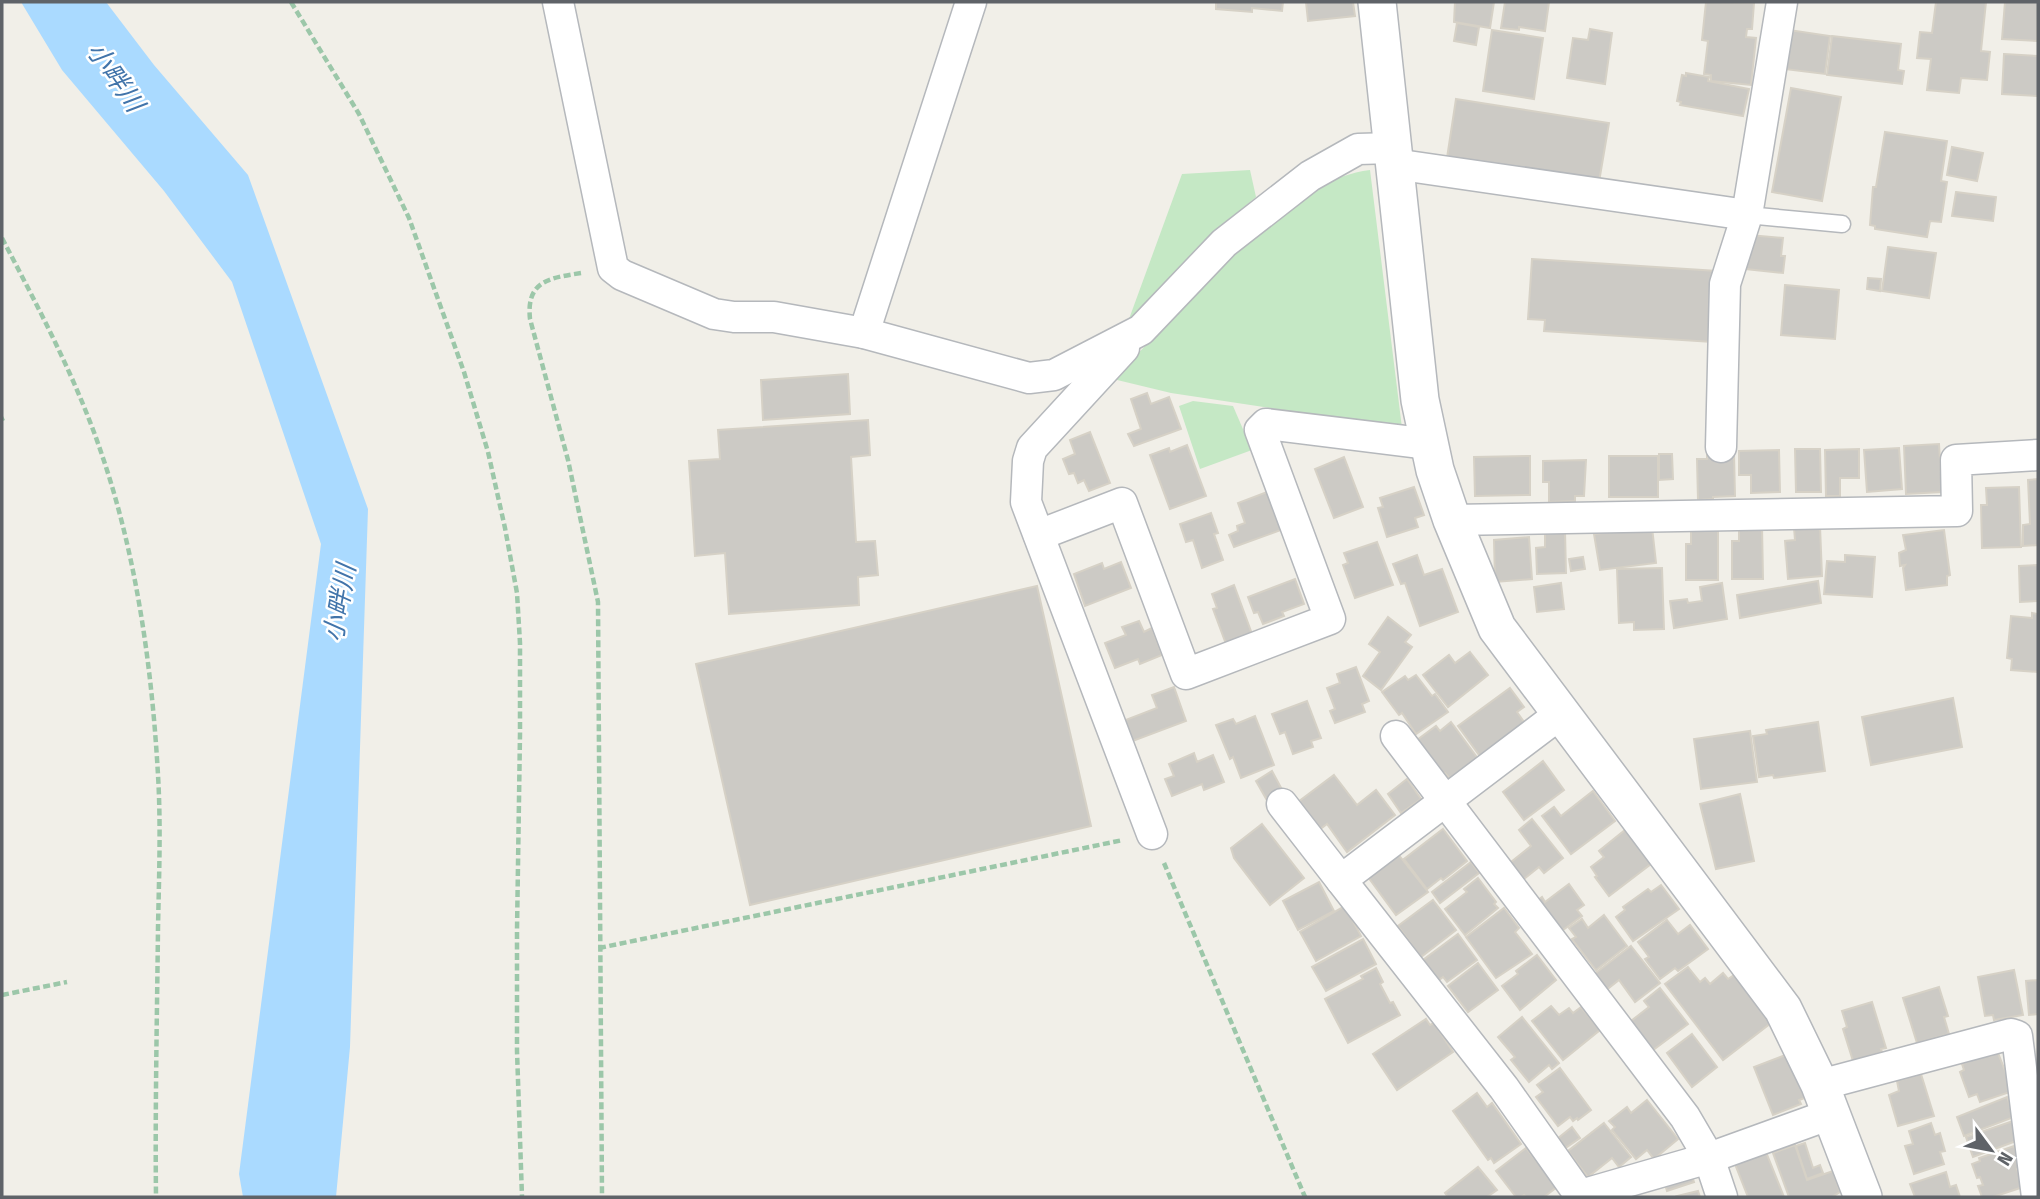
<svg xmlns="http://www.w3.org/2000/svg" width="2040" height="1199" font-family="'Fira Sans Condensed','Noto Sans JP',sans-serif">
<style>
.green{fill:#c5e8c5}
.water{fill:#aadaff}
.building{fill:#cccac5;stroke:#d6d1c6;stroke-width:2}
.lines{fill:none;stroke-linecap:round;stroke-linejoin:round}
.service-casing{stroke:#b5b8bc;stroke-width:19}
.minor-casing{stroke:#b5b8bc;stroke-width:33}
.tertiary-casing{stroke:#b5b8bc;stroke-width:40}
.path{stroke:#9cc7a9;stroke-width:4.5;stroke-dasharray:7 3.5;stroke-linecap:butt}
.service{stroke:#fff;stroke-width:16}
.minor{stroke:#fff;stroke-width:30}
.tertiary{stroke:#fff;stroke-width:37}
.labels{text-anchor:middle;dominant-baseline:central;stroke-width:5;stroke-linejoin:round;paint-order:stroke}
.water-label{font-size:26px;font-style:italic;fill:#4174aa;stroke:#fff}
</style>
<rect width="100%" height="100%" fill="#f1efe8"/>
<g class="green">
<polygon points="1250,170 1256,197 1230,219 1129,319 1182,174"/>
<path d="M 1370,170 L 1402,428 L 1171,393 L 1113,379 L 1263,225 C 1295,201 1329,175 1370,170 Z"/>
<polygon points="1193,401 1233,406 1252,450 1200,469 1179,406"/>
</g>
<polygon class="water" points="21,2 106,2 154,65 248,175 368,509 350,1047 336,1197 243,1197 239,1174 321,544 232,282 164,191 62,70"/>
<g class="building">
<polygon points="1216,2 1283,2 1282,11 1252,8 1252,12 1216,9"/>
<polygon points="1306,2 1353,2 1355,16 1308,21"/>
<polygon points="1455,2 1494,2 1490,28 1454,22"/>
<polygon points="1505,2 1549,2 1545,31 1519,27 1519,30 1501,28"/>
<polygon points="1706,2 1754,3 1752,29 1747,29 1746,37 1756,38 1751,85 1711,81 1711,75 1704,74 1708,41 1702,40"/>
<polygon points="1936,2 1986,2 1981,51 1990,52 1987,80 1961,78 1959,93 1927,90 1931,59 1917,58 1920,32 1932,33"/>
<polygon points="2005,2 2038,2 2037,41 2002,39"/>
<polygon points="1457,23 1479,27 1476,45 1454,41"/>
<polygon points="1590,29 1612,33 1605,84 1567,78 1573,38 1588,40"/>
<polygon points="1492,30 1543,38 1534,99 1483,91"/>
<polygon points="1789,30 1830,36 1825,74 1784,69"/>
<polygon points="1832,36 1901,44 1898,70 1904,71 1902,84 1827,75"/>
<polygon points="2004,54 2038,56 2038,96 2002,94"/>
<polygon points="1686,73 1709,77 1708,81 1749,89 1743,116 1680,105 1681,102 1677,101 1682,75 1686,76"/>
<polygon points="1791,88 1841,97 1822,201 1772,192"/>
<polygon points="1456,99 1609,123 1599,182 1447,158"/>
<polygon points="1885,132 1947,141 1941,181 1947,182 1941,222 1930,221 1927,237 1875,229 1875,226 1870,225 1873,187 1876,187"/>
<polygon points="1952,147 1983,153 1977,181 1947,175"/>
<polygon points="1956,192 1996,197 1993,221 1952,216"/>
<polygon points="1749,235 1783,238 1781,256 1785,256 1783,273 1746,269"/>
<polygon points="1888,247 1936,253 1929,298 1882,291"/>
<polygon points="1532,259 1717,271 1712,342 1544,331 1545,320 1528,319"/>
<polygon points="1868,278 1881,279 1880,291 1867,289"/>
<polygon points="1785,285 1839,290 1835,339 1781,335"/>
<polygon points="848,374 850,414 763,420 761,380"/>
<polygon points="1147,393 1151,404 1169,397 1181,429 1134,446 1128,434 1141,429 1131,399"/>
<polygon points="868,420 870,455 851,457 856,542 875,541 878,575 858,577 859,605 729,614 725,553 695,556 689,461 720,459 718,430"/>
<polygon points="1090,432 1110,483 1089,491 1084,480 1078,483 1074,473 1069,474 1063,459 1075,454 1070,440"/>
<polygon points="1939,444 1942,492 1906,494 1904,446"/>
<polygon points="1187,445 1206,496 1170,509 1150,455 1169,448 1170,452"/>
<polygon points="1899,448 1902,489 1867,492 1864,450"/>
<polygon points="1795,449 1820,449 1821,492 1796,492"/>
<polygon points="1859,449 1859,478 1840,478 1840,496 1826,496 1825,450"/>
<polygon points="1779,450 1780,492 1751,493 1751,475 1739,475 1739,451"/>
<polygon points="1707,453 1734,453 1735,496 1713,497 1713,499 1698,500 1697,459 1707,459"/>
<polygon points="1659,454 1672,454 1673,479 1659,480"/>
<polygon points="1530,456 1530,495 1475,496 1474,457"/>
<rect x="1609" y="456" width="49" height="41"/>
<polygon points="1344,457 1363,507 1334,518 1315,469"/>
<polygon points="1586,460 1584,496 1575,496 1575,501 1549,502 1549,482 1543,482 1543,461"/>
<polygon points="2038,479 2038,545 2023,546 2023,525 2030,524 2028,480"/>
<polygon points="1414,487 1424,515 1415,518 1418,527 1387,537 1378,508 1383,507 1380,498"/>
<polygon points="2019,487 2021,547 1982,548 1981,505 1987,505 1986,488"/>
<polygon points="1267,492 1281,530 1234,547 1229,535 1238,531 1237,526 1245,523 1238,503"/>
<polygon points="1211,513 1218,533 1214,534 1223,560 1202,568 1193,540 1186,542 1180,524"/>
<polygon points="1739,526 1762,526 1763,579 1732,579 1732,541 1739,541"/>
<polygon points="1820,526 1822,576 1788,579 1785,541 1795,540 1794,528"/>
<polygon points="1652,527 1656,563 1600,570 1594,534"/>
<polygon points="1944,530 1950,575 1947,576 1947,585 1906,590 1903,568 1905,565 1900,566 1899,553 1906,550 1903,535"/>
<polygon points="1565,531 1566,573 1537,574 1536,548 1545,547 1545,532"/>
<polygon points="1691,531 1718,531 1718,580 1686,580 1686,544 1691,544"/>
<polygon points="1529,537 1532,579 1495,582 1494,540"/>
<polygon points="1377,542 1393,585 1355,598 1343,565 1348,563 1344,553"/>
<polygon points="1417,555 1424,575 1442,569 1458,612 1420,626 1405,583 1401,584 1393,564"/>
<polygon points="1845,555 1875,557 1872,597 1824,594 1827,561 1845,562"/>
<polygon points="1583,557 1585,569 1571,571 1569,559"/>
<polygon points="1121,562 1131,588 1085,606 1074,574 1102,563 1104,569"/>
<polygon points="2038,565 2038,601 2020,602 2019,566"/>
<polygon points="1662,568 1664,629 1634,630 1634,622 1619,623 1617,569"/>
<polygon points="1295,579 1304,604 1282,612 1284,616 1263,624 1258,612 1254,613 1248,597"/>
<polygon points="1818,581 1821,603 1740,618 1737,595"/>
<polygon points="1561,583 1564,609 1537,612 1534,587"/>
<polygon points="1722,583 1727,619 1674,628 1670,601 1687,599 1688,603 1702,601 1700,587"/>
<polygon points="1234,585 1252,634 1226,644 1213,609 1217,608 1212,594"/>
<polygon points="1037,586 1091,826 750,905 696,664"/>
<polygon points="2032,613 2038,614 2038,672 2011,670 2012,659 2007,658 2011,616 2032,618"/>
<polygon points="1388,617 1411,635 1405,642 1412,647 1381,690 1363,676 1380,652 1369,644"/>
<polygon points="1139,621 1144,632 1152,628 1162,655 1140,664 1138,659 1115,668 1105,643 1126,635 1122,627"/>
<polygon points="1470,652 1488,675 1448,707 1423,675 1449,655 1455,663"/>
<polygon points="1356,667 1369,701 1362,704 1365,712 1335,723 1330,711 1335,709 1327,688 1340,683 1337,674"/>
<polygon points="1416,675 1432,696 1435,694 1448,712 1416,734 1402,713 1399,715 1382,692 1405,676 1408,680"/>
<polygon points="1174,687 1186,721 1130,742 1123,721 1157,708 1152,695"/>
<polygon points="1510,688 1524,707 1517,712 1527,726 1482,759 1458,726"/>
<polygon points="1953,698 1962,747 1871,765 1862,717"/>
<polygon points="1307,701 1321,738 1311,741 1313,747 1293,754 1285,732 1280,734 1272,714"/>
<polygon points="1255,716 1274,765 1241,778 1233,757 1230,759 1216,725 1233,719 1236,724"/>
<polygon points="1451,722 1479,760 1452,781 1445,773 1442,775 1417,740 1436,726 1440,731"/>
<polygon points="1818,722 1825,771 1774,778 1773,775 1759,777 1753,736 1767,734 1766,730"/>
<polygon points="1750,731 1757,782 1701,789 1694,739"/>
<polygon points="1194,753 1197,762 1213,755 1224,782 1204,790 1202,784 1172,796 1165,779 1174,776 1169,764"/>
<polygon points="1543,761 1564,790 1524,820 1503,792"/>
<polygon points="1272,771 1285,795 1269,804 1256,781"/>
<polygon points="1334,775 1357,805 1376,790 1395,815 1347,852 1327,824 1319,830 1298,802"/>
<polygon points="1407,779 1421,799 1401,813 1388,794"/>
<polygon points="1593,791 1615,821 1571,854 1542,816 1554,807 1561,816"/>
<polygon points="1740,794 1754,861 1716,869 1700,804"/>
<polygon points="1532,819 1563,858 1544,873 1539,867 1519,883 1506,866 1531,846 1519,830"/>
<polygon points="1262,824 1304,878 1270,905 1234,858 1231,848"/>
<polygon points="1443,829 1467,861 1443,880 1441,878 1427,889 1404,859"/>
<polygon points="1625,830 1651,864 1609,896 1595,877 1597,876 1591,867 1604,857 1599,851"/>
<polygon points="1398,854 1428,892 1396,915 1368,877"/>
<polygon points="1471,862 1479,873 1440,903 1432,892"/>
<polygon points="1478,878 1496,902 1494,904 1498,908 1465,935 1445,909 1467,892 1464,889"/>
<polygon points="1319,882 1334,911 1298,930 1283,901"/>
<polygon points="1569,884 1584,905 1577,910 1582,916 1556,935 1533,904 1542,897 1545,902"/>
<polygon points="1661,885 1679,909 1633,941 1616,917 1625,910 1623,907 1648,889 1651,892"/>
<polygon points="1433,900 1456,930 1421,957 1398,926"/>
<polygon points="1345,906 1361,936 1316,961 1300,932"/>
<polygon points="1504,908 1519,928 1515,932 1532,954 1496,978 1466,937"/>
<polygon points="1604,915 1627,946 1596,970 1572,939 1576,937 1569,928 1582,919 1588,928"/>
<polygon points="1667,920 1678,934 1690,925 1708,949 1678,971 1675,968 1660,979 1645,959 1649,957 1638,942"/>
<polygon points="1458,934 1477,960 1447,982 1443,977 1439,980 1423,960"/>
<polygon points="1363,939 1376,964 1326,991 1312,967"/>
<polygon points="1631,946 1660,983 1635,1002 1619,980 1605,991 1593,975"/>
<polygon points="1537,955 1556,980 1520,1010 1502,986 1518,974 1516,971"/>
<polygon points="1478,963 1498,990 1468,1012 1448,986"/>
<polygon points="1688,967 1700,982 1705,978 1710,984 1723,973 1728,979 1734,975 1771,1023 1723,1060 1665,984"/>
<polygon points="1376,968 1383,982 1380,984 1390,1003 1393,1002 1400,1015 1348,1043 1325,999 1363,979 1361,976"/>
<polygon points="2014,970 2023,1015 1994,1020 1993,1015 1985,1016 1978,977"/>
<polygon points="2038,980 2038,1014 2029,1015 2026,981"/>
<polygon points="1939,987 1948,1016 1944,1017 1949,1034 1917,1043 1903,998"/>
<polygon points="1660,988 1688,1024 1653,1050 1631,1021 1649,1007 1644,1001"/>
<polygon points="1872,1002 1886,1048 1881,1049 1882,1052 1853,1061 1843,1029 1847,1027 1842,1011"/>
<polygon points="1551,1006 1559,1015 1569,1008 1573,1013 1581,1007 1600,1030 1563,1060 1532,1021"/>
<polygon points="1522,1017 1559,1063 1552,1069 1549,1065 1529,1082 1511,1060 1515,1057 1498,1037"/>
<polygon points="1426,1019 1430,1025 1434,1023 1453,1052 1397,1090 1373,1054"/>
<polygon points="1692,1034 1717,1067 1692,1087 1667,1053"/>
<polygon points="1990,1053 1990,1056 1998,1053 2013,1091 1980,1102 1977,1094 1969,1097 1960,1072 1964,1070 1962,1064"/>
<polygon points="1788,1054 1805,1098 1799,1100 1801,1104 1773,1115 1754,1067"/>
<polygon points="1560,1068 1591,1110 1578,1120 1577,1118 1573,1121 1570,1117 1558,1126 1536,1097 1543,1092 1537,1085"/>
<polygon points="1921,1074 1934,1116 1898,1126 1889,1095 1899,1091 1897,1081"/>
<polygon points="1477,1093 1487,1107 1492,1103 1521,1144 1494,1163 1491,1158 1488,1160 1453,1111"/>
<polygon points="2007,1097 2014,1117 1964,1136 1957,1117"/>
<polygon points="1647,1100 1678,1139 1654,1159 1647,1150 1636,1159 1612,1130 1615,1127 1609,1121 1627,1107 1631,1113"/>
<polygon points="2013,1121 2017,1132 2014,1133 2016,1141 1973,1157 1966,1137"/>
<polygon points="1604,1123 1631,1157 1619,1167 1612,1158 1588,1177 1568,1151"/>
<polygon points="1931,1123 1935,1135 1940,1133 1945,1151 1940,1152 1944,1164 1914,1174 1905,1146 1913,1144 1909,1131"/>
<polygon points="1572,1127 1580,1138 1564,1149 1557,1139"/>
<polygon points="1805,1143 1813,1168 1820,1165 1823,1173 1807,1179 1796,1146"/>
<polygon points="1795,1145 1807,1180 1833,1171 1840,1192 1832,1197 1789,1197 1773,1153"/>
<polygon points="2014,1146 2021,1167 2017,1169 2023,1187 1993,1197 1982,1197 1978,1186 1983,1185 1980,1177 1977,1178 1972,1164 1980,1161 1979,1158"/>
<polygon points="1764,1147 1784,1197 1748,1197 1733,1159"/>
<polygon points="1526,1148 1557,1187 1544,1197 1526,1197 1524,1195 1521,1197 1516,1197 1496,1171"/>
<polygon points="1478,1167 1497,1190 1487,1197 1448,1197 1445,1193"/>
<polygon points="1946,1172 1950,1187 1956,1185 1960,1197 1915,1197 1910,1184"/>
<polygon points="1691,1173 1694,1182 1667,1191 1664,1181"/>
<polygon points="1698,1191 1700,1197 1678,1197 1677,1196"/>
</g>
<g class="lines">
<defs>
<polyline id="service" points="1747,215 1842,224"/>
<g id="minor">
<polyline points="558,2 613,268 622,275 714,314 734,317 774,317 864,333 1029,378 1054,375 1141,330 1224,243 1310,176 1358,149 1392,148"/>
<polyline points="1394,164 1747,215"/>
<polyline points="864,333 971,2"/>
<polyline points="1124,348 1032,448 1028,461 1026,502 1152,834"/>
<polyline points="1721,447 1725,284 1747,215 1782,2"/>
<polyline points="1452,520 1957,511 1956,460 2038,455"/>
<polyline points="1039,535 1122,503 1186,674 1330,619 1260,430 1266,424 1429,444"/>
<polyline points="1560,714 1341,880 1504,1088 1581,1197"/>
<polyline points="1396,736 1685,1117 1709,1158 1722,1197"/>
<polyline points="1282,804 1341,880"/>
<polyline points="1820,1085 2011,1034 2017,1036 2037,1197"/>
<polyline points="1581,1195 1709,1158 1831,1114"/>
</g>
<polyline id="tertiary" points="1377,2 1420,400 1435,470 1452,520 1497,628 1783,1009 1820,1085 1863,1197"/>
</defs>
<use href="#service" class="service-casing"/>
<use href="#minor" class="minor-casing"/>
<use href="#tertiary" class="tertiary-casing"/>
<g class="path">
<polyline points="291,2 359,114 409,218 464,372 488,452 505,528 517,593 520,643 520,734 517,930 517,1051 522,1197"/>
<path d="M 2,238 C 39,309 78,382 103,458 C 137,559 152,669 158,775 C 161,826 159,877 158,928 C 157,1018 155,1108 156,1197"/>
<path d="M 581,273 C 549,278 526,281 530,319 L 568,460 L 598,602 L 602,1197"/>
<polyline points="2,419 4,418"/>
<polyline points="1164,863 1305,1197"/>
<polyline points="599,948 1123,840"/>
<polyline points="2,995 67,982"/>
</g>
<use href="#service" class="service"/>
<use href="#minor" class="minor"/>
<use href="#tertiary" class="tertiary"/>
</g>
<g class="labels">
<g class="water-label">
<text transform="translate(115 77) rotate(55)">小畔川</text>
<text transform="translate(340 603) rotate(-80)">小畔川</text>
</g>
</g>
<rect width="2040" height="1199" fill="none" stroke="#5f6368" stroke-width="7"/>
<g transform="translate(1991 1150) rotate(122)" stroke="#ffffff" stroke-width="5" paint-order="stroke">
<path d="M0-5L12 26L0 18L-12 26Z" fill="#5f6368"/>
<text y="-10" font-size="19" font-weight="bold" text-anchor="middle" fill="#5f6368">N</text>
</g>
</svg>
